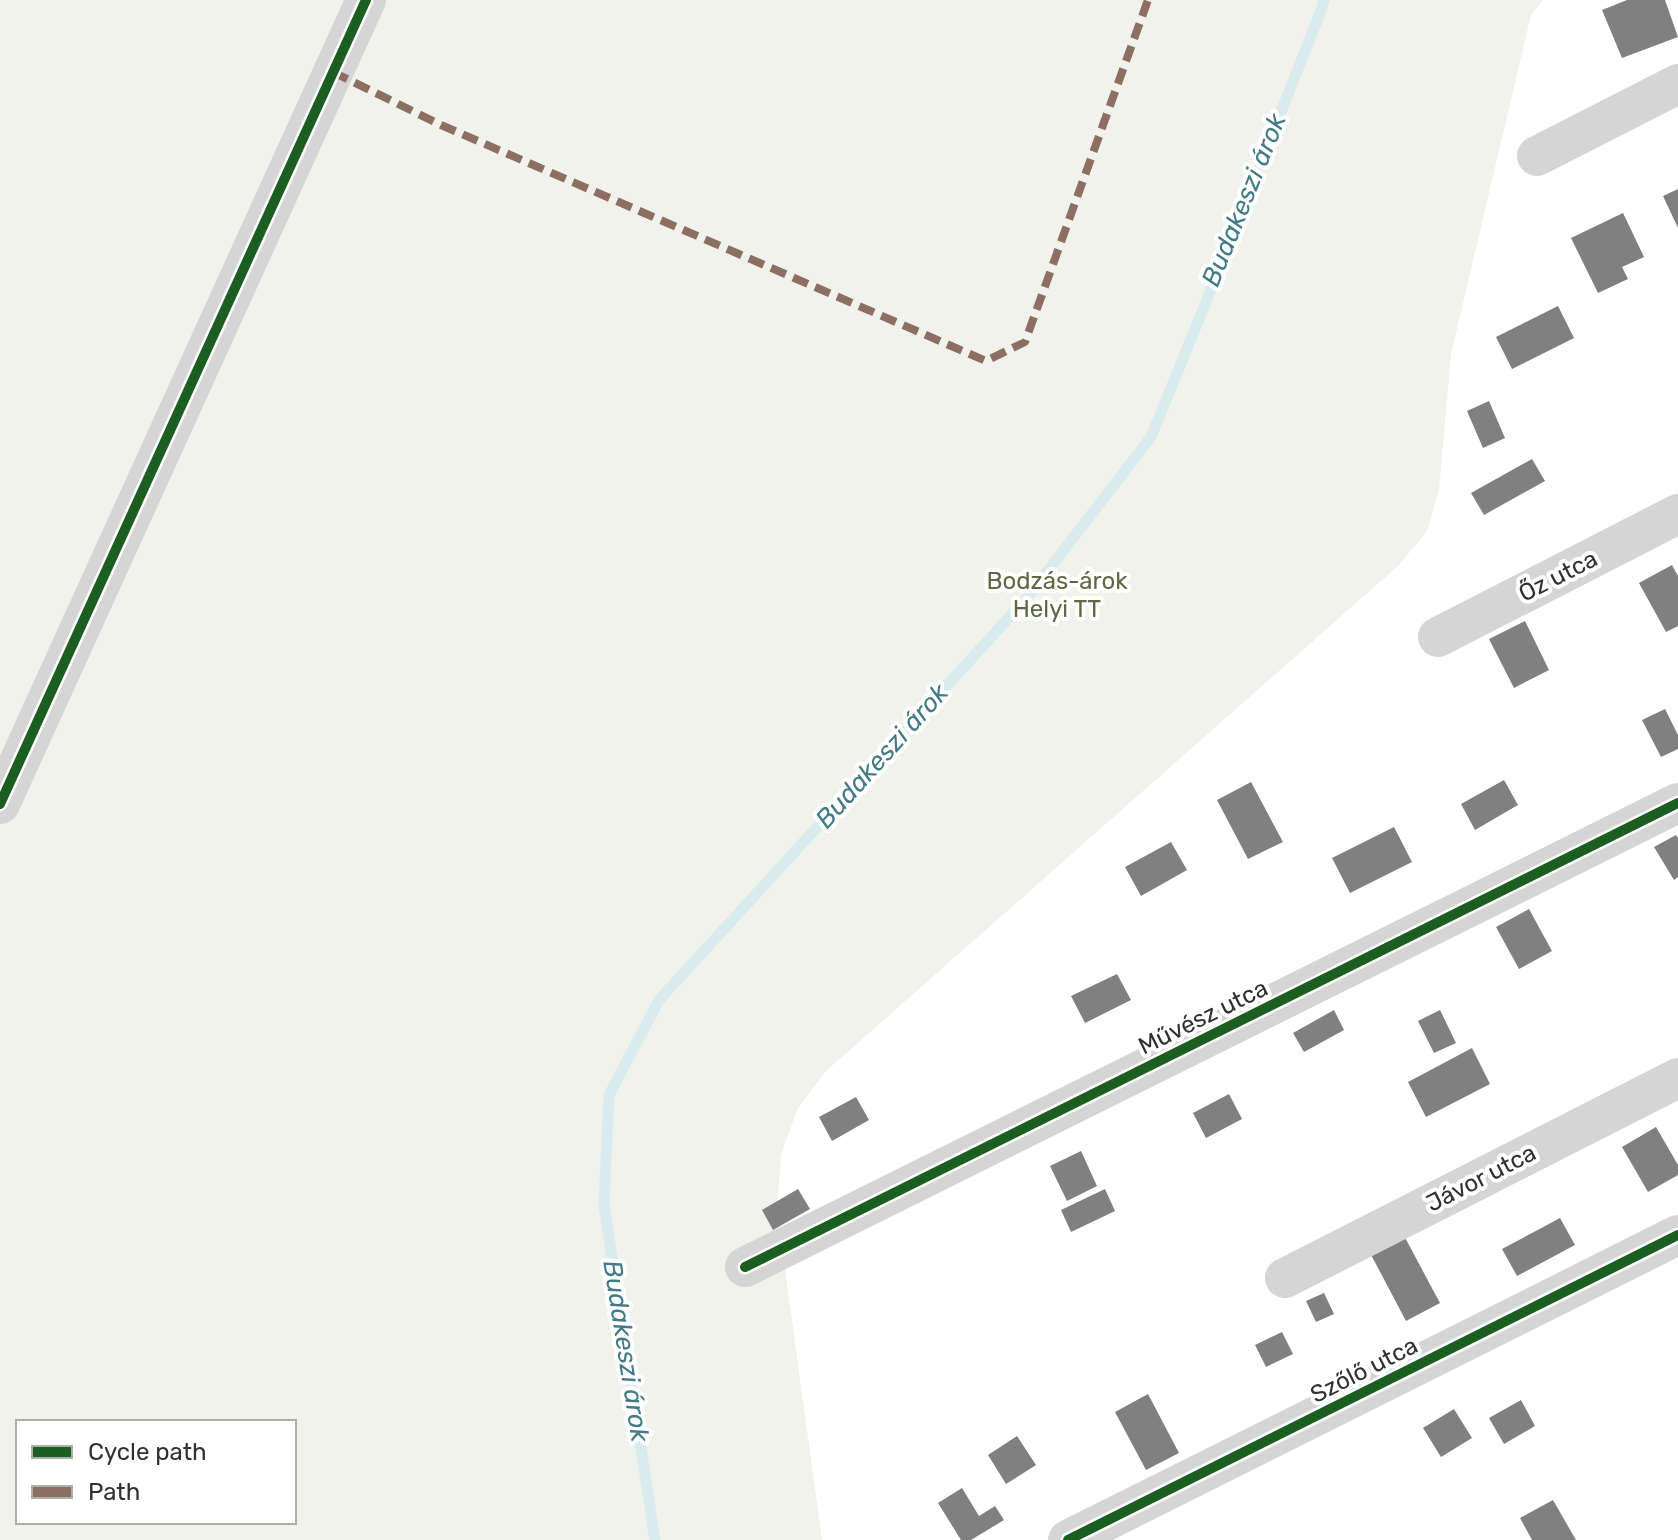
<svg xmlns="http://www.w3.org/2000/svg" width="1678" height="1540" font-family="Rubik,sans-serif">
<style>
.green{fill:#f0f2eb;fill-rule:evenodd}
.lines{fill:none;stroke-linecap:round;stroke-linejoin:round}
.stream{stroke:#daebee;stroke-width:11}
.building{fill:#808080}
.minor{stroke:#d5d5d5;stroke-width:40}
.quiet{stroke:#8d6e63;stroke-width:8;stroke-dasharray:16 8;stroke-linecap:butt}
.cycleway-casing{stroke:#fff;stroke-width:15}
.cycleway{stroke:#1b5e20;stroke-width:10}
.labels{text-anchor:middle;dominant-baseline:central;stroke-width:8;stroke-linejoin:round;paint-order:stroke}
.street-label{font-size:24px;fill:#313131;stroke:#fff}
.park-label{font-size:24px;fill:#5e6942;stroke:#fff}
.water-label{font-size:26px;font-style:italic;fill:#437c86;stroke:#fff}
</style>
<rect width="100%" height="100%" fill="#fff"/>
<path class="green" d="M 0,0 L 1543,0 L 1531,15 L 1451,354 L 1439,490 L 1427,531 L 1399,565 L 825,1072 L 797,1110 L 781,1155 L 777,1211 L 822,1540 L 0,1540 ZM 18,1422 L 294,1422 L 294,1522 L 18,1522 Z"/>
<g class="lines">
<polyline class="stream" points="655,1540 604,1205 609,1095 659,1000 1026,599 1151,437 1206,302 1322,8 1324,0"/>
</g>
<g class="building">
<polygon points="1627,0 1665,0 1678,37 1622,58 1602,10"/>
<polygon points="1678,189 1678,228 1663,196"/>
<polygon points="1623,213 1644,257 1622,267 1628,279 1598,293 1571,238"/>
<polygon points="1558,306 1574,338 1512,369 1496,337"/>
<polygon points="1489,401 1505,438 1483,448 1467,411"/>
<polygon points="1532,459 1545,481 1484,515 1471,493"/>
<polygon points="1672,565 1678,576 1678,626 1666,632 1639,583"/>
<polygon points="1525,621 1549,670 1514,688 1489,639"/>
<polygon points="1665,709 1678,735 1678,749 1661,757 1642,720"/>
<polygon points="1504,780 1518,805 1475,830 1461,804"/>
<polygon points="1251,782 1283,842 1248,859 1217,800"/>
<polygon points="1394,827 1412,862 1350,893 1332,858"/>
<polygon points="1676,835 1678,838 1678,877 1674,880 1654,847"/>
<polygon points="1171,842 1187,870 1141,896 1125,867"/>
<polygon points="1529,909 1552,951 1519,969 1496,927"/>
<polygon points="1117,974 1131,1000 1085,1023 1071,996"/>
<polygon points="1334,1010 1344,1030 1304,1052 1293,1033"/>
<polygon points="1440,1010 1456,1043 1434,1053 1418,1021"/>
<polygon points="1472,1048 1490,1084 1426,1117 1408,1082"/>
<polygon points="1229,1094 1242,1119 1206,1138 1193,1113"/>
<polygon points="856,1097 869,1120 832,1141 819,1117"/>
<polygon points="1656,1127 1678,1165 1678,1175 1648,1192 1622,1147"/>
<polygon points="1081,1151 1097,1186 1067,1201 1050,1166"/>
<polygon points="798,1189 810,1209 773,1230 762,1210"/>
<polygon points="1105,1189 1115,1211 1071,1232 1061,1210"/>
<polygon points="1560,1218 1575,1245 1517,1276 1502,1249"/>
<polygon points="1402,1232 1440,1303 1406,1321 1368,1249"/>
<polygon points="1324,1293 1334,1314 1316,1322 1306,1301"/>
<polygon points="1282,1332 1293,1354 1266,1367 1255,1345"/>
<polygon points="1148,1394 1179,1453 1146,1470 1115,1412"/>
<polygon points="1521,1400 1535,1426 1504,1444 1489,1418"/>
<polygon points="1454,1409 1472,1438 1441,1457 1423,1428"/>
<polygon points="1017,1436 1036,1465 1006,1484 988,1455"/>
<polygon points="962,1488 979,1516 995,1506 1004,1520 971,1540 961,1540 938,1503"/>
<polygon points="1553,1500 1576,1540 1532,1540 1520,1518"/>
</g>
<g class="lines">
<g class="minor">
<polyline points="1537,156 1678,84"/>
<polyline points="1438,637 1678,514"/>
<polyline points="0,804 366,0"/>
<polyline points="745,1267 1678,803"/>
<polyline points="1285,1278 1678,1078"/>
<polyline points="1068,1540 1678,1235"/>
</g>
<polyline class="quiet" points="333,72 441,125 986,361 1025,342 1148,0"/>
<defs>
<g id="cycleway">
<polyline points="0,804 366,0"/>
<polyline points="745,1267 1678,803"/>
<polyline points="1068,1540 1678,1235"/>
</g>
</defs>
<use href="#cycleway" class="cycleway-casing"/>
<use href="#cycleway" class="cycleway"/>
</g>
<g class="labels">
<g class="street-label">
<text transform="translate(1558 576) rotate(-27)">Őz utca</text>
<text transform="translate(1203 1017) rotate(-26)">Művész utca</text>
<text transform="translate(1481 1178) rotate(-27)">Jávor utca</text>
<text transform="translate(1364 1370) rotate(-27)">Szőlő utca</text>
</g>
<g class="park-label">
<text x="1057" y="581">Bodzás-árok<tspan x="1057" dy="28">Helyi TT</tspan></text>
</g>
<g class="water-label">
<text transform="translate(1244 200) rotate(-68)">Budakeszi árok</text>
<text transform="translate(882 756) rotate(-48)">Budakeszi árok</text>
<text transform="translate(626 1351) rotate(81)">Budakeszi árok</text>
</g>
</g>
<rect x="16" y="1420" width="280" height="104" fill="#ffffff" stroke="#adadad" stroke-width="2"/>
<rect x="32" y="1446" width="40" height="12" fill="#1b5e20" stroke="#adadad" stroke-width="2"/>
<text x="88" y="1460" font-size="24" fill="#313131">Cycle path</text>
<rect x="32" y="1486" width="40" height="12" fill="#8d6e63" stroke="#adadad" stroke-width="2"/>
<text x="88" y="1500" font-size="24" fill="#313131">Path</text>
</svg>
